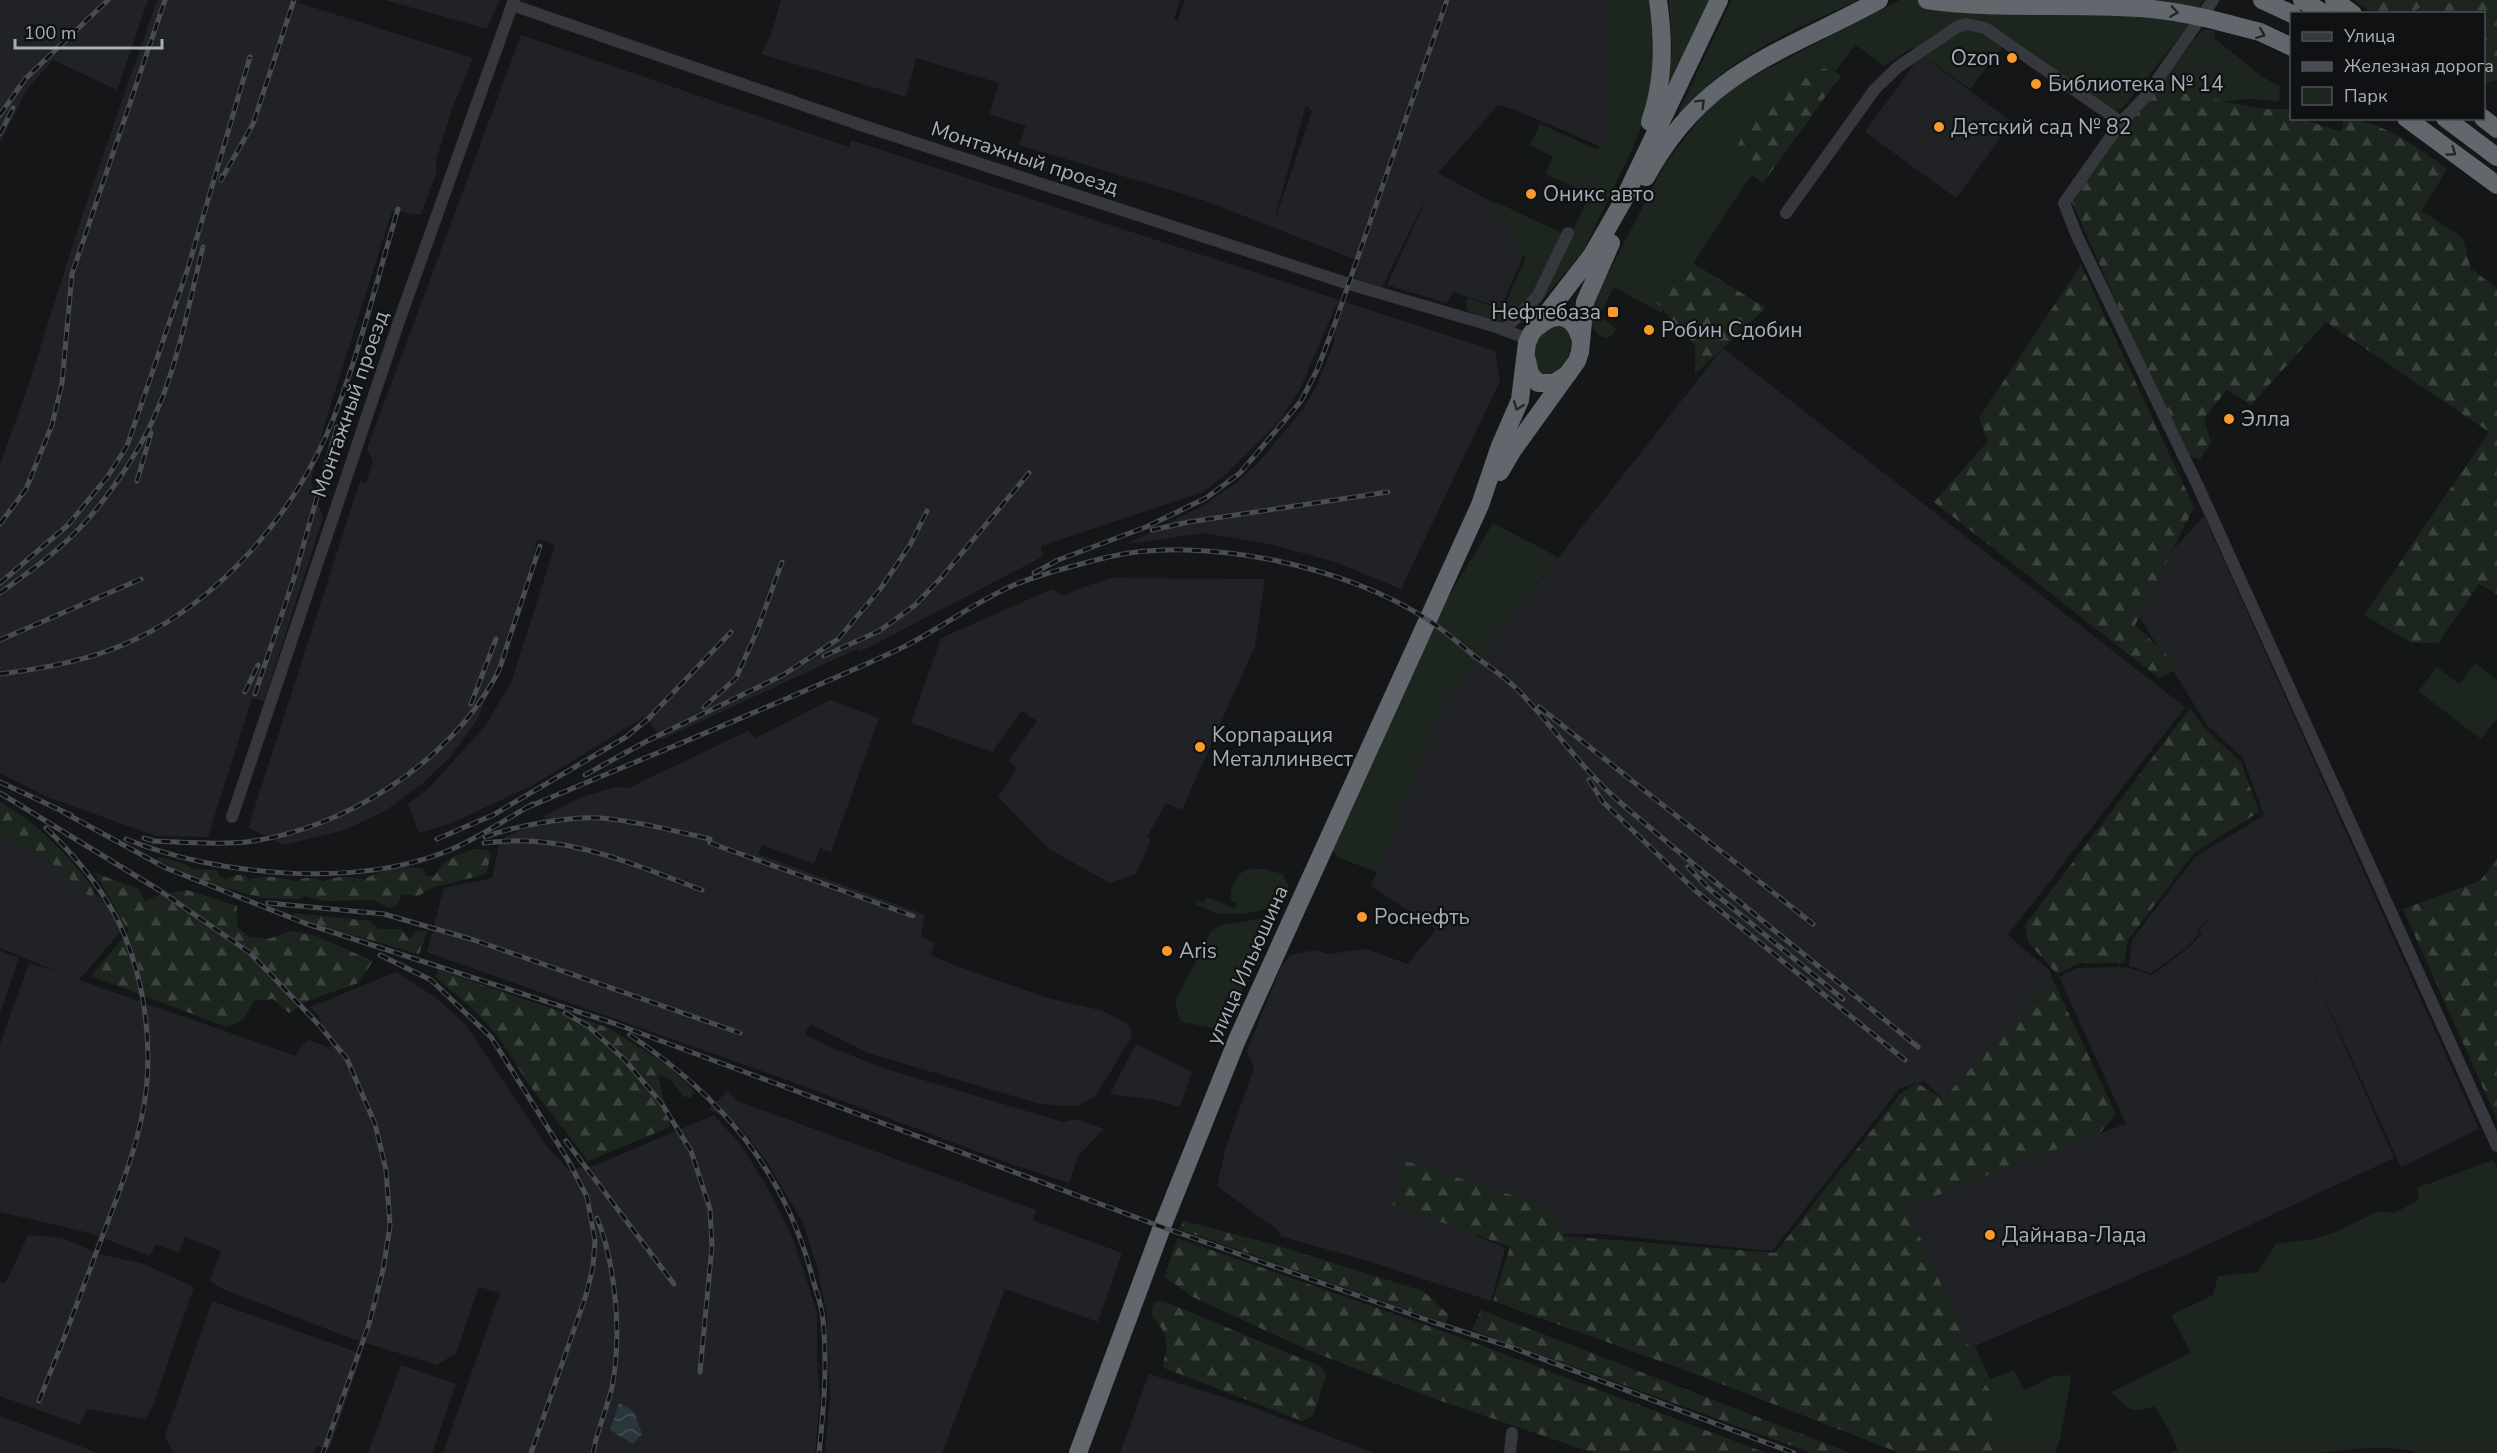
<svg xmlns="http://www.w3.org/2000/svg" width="2497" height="1453" font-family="'Nunito Sans',sans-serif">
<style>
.built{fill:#212225;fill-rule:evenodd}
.green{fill:#1d261e}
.forest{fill:url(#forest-firs)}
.water{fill:url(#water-waves)}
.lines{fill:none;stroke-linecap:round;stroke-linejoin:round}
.minor{stroke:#36383d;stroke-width:12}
.highway{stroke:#62676e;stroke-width:18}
.rail-casing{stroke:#494c52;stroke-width:5}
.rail{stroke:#101113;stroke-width:3;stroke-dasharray:9;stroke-linecap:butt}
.highway-bridge{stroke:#62676e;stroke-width:18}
.oneway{stroke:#24262a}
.poi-dot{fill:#f99b2c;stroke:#101113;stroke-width:2}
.labels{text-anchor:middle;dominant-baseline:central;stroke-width:4.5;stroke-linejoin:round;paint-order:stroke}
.poi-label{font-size:21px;fill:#a7aeb8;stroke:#101113;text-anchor:start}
.street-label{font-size:21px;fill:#a7aeb8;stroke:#101113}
</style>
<defs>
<pattern id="forest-firs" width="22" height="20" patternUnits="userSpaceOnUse" patternTransform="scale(1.5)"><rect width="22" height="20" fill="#1d261e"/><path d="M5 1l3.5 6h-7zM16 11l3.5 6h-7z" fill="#3b433d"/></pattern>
<pattern id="water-waves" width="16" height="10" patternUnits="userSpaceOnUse" patternTransform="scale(1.5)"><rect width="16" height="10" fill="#2b363c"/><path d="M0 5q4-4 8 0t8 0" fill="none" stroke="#475156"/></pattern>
</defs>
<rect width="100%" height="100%" fill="#151618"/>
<g class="built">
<polygon points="0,0 148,0 117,90 53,60 27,89 0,143"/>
<polygon points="157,0 290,0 473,58 452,109 436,161 437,171 421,215 392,211 324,426 311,481 323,518 264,701 252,698 208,837 156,836 47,797 0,773 0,465 28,386 83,213"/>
<polygon points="385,0 499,0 487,29"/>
<path d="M 781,0 L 1180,0 L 1174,19 L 1177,21 L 1185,0 L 1605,0 L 1612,130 L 1604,148 L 1515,110 L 1498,105 L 1438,173 L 1534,224 L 1534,230 L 1501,308 L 1453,292 L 1447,303 L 1387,285 L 1432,187 L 1382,287 L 1354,280 L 1359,261 L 1203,200 L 1019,145 L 1026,126 L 989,114 L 999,83 L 916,58 L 906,97 L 761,54 L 770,37 ZM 1306,105 L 1312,111 L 1277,214 L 1276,214 Z"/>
<polygon points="521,35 849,147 851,140 1495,351 1500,381 1401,589 1335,562 1269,544 1204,533 1127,544 1201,507 1237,482 1258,463 1304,408 1316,387 1334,343 1337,303 1301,387 1279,422 1225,475 1203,492 1041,546 1042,557 860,652 857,649 661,740 659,734 644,717 535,784 452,823 419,833 408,804 427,790 486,725 512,680 555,545 538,539 499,667 477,721 450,757 422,784 385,811 345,830 284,845 248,828 360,481 366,483 373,461 367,449"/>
<polygon points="1921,55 2012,122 1956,198 1865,132"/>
<polygon points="1723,348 2185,707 2008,935 2050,971 2052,978 1943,1099 1924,1081 1900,1088 1772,1251 1601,1234 1475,1235 1505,1248 1491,1301 1375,1263 1280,1236 1279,1231 1217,1186 1226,1147 1254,1068 1247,1051 1281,967 1290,955 1315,950 1328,954 1365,949 1408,964 1436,929 1371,886 1443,704"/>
<polygon points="2204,516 2479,1129 2401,1167 2304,954 2394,1158 2190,1253 1975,1346 1968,1346 1907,1208 2015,1164 2126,1124 2059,977 2077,968 2126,967 2152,975 2187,949 2202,934 2199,929 2212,916 2197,929 2200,933 2186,948 2151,973 2129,966 2132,940 2195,857 2264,815 2243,758 2207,725 2137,613 2159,565"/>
<polygon points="1112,578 1265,579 1255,646 1182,810 1166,803 1147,837 1151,839 1136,874 1110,883 1049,849 998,797 1017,768 1008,761 1037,721 1022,711 992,752 911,723 941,638 1052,589 1063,596 1074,590"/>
<polygon points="830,700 879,718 831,852 820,848 814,864 762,845 758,854 925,915 921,937 935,943 931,955 956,966 1048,998 1103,1011 1125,1022 1130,1027 1132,1036 1100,1089 1093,1098 1077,1106 1066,1106 1040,1104 868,1053 810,1024 805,1034 830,1047 883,1068 1063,1122 1076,1119 1104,1129 1078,1156 1069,1183 1008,1163 787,1080 427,952 444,888 492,878 500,840 545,818 544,816 582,797 616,787 628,788 748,731 755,738"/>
<polygon points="0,828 58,860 128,923 79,980 296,1056 301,1046 309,1040 331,1048 318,1015 310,1007 396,972 435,997 466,1025 545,1144 568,1170 593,1166 714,1115 741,1145 771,1194 792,1236 817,1312 817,1366 820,1396 815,1453 443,1453 500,1293 479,1287 456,1353 437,1365 353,1339 220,1288 210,1280 221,1251 185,1237 179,1253 156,1244 150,1256 90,1233 0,1212 0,1044 29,963 58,972 0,948"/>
<polygon points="0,951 19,958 0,1013"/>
<polygon points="1136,1044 1192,1072 1180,1107 1155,1100 1110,1094"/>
<polygon points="728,1091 737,1101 1036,1210 1033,1220 1122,1253 1098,1322 1005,1289 942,1453 825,1453 830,1396 826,1310 817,1267 804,1225 766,1160 737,1123 708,1109"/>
<polygon points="28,1235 63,1238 99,1254 144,1264 194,1287 152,1408 145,1419 87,1409 80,1425 0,1396 0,1282 5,1284"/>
<polygon points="212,1301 362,1354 329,1450 317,1446 314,1453 173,1453 165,1436"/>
<polygon points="401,1365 456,1384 432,1453 368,1453"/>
<polygon points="1149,1374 1235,1401 1374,1453 1120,1453"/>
<polygon points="0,1416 98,1453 0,1453"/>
</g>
<g class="green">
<polygon points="1605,0 1652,0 1655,45 1647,111 1634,145 1584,250 1525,321 1515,326 1503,326 1467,311 1466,304 1468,298 1502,310 1526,258 1494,206 1496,202 1570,237 1590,194 1545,174 1553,157 1530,145 1540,124 1596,149 1604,147 1610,130"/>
<polygon points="1669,0 1712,0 1666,98 1672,51"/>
<path d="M 1732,0 L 1859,0 C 1795,29 1722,59 1679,117 L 1678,115 L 1683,102 Z"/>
<path d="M 1900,0 L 2203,0 L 2184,31 L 2122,109 L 2095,112 L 2003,46 L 1970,89 L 1912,48 L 1884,66 L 1856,45 L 1745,184 L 1661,313 L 1614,287 L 1601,313 L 1602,318 L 1617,329 L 1610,337 L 1605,338 C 1588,332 1592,317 1593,303 L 1665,164 L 1705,112 L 1736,85 Z"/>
<polygon points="2354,0 2497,0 2484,14 2373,13"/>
<polygon points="2203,29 2215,31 2214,37 2218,41 2261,76 2280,87 2279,101 2249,99 2218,102 2156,91 2169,71"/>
<path d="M 1558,323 L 1572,332 C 1573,352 1562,386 1536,372 C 1532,345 1535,338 1558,323 Z"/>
<polygon points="1493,523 1558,557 1443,704 1377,872 1337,857 1331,846 1445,603"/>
<polygon points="2475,663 2497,680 2497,719 2481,739 2418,691 2437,667 2459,684"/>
<path d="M 1266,869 L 1282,874 L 1288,884 C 1288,910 1242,916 1222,914 C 1213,913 1203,907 1195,904 L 1198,900 L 1203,903 L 1207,897 L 1234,908 L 1237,904 L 1231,900 C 1229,891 1236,874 1245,871 C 1251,868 1260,869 1266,869 Z"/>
<polygon points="1261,919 1269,926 1267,931 1228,1023 1219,1029 1182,1022 1178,1015 1175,1002 1211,931 1220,925"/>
<path d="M 2493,1160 L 2497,1167 L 2497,1453 L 2418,1453 C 2384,1442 2348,1451 2313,1453 C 2266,1453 2218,1453 2170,1453 L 2178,1450 L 2169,1430 L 2154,1406 C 2129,1415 2129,1409 2111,1392 L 2191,1353 L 2171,1315 L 2213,1295 L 2218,1276 L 2258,1272 L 2276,1244 L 2313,1239 L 2336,1232 L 2379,1211 L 2394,1213 L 2419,1200 L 2417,1188 Z"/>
<polygon points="1975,1346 1990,1379 2014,1370 2024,1390 2053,1376 2068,1375 2071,1379 2060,1439 2055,1453 1996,1453 2000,1403 1986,1385"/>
</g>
<g class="forest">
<polygon points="2378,0 2428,0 2413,13 2374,13"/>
<polygon points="2477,0 2497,0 2497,80 2484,83 2484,14 2443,13 2445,5 2455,1 2465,9 2475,9"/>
<polygon points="1824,68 1841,75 1763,183 1731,161 1755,106"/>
<path d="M 2155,88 L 2264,109 L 2291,109 L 2292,118 L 2301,119 L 2342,132 L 2344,119 C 2378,118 2421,149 2447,169 L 2422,211 L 2463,238 L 2471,269 L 2497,288 L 2497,594 L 2479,584 L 2438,643 L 2412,643 L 2364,615 L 2489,432 L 2326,322 L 2251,405 L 2227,390 L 2204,418 L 2211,443 L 2200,459 L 2190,456 L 2148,374 L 2072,202 L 2119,130 Z"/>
<polygon points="1691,262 1766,308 1695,374 1695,345 1654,300"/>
<polygon points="2081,265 2194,507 2135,625 2179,667 2159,678 1934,502 1988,441 1979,418"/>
<polygon points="2190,708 2205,729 2241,762 2259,812 2194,853 2128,940 2124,963 2080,963 2057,974 2028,942 2025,925"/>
<path d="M 0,802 C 41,825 65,853 94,889 L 92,899 L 55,865 L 0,832 Z"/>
<path d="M 477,849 L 486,850 L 491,854 L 486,874 L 434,887 L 418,896 L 402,894 L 397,905 L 390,908 L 373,900 L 324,901 L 305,896 L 298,899 L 262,898 L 201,881 L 158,860 L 159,857 L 179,862 L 194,869 L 217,870 L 220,877 L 226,879 C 235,875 243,872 250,880 C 262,875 283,877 296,882 C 304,876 314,877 323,881 C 336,877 351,875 364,880 C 377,870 407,864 423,869 L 427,876 L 435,876 C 443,858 459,854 477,849 Z"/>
<polygon points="2497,858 2497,1119 2403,909 2480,881"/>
<polygon points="95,873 139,889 145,901 156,896 187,890 237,906 237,926 249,937 268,939 291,931 316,936 373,961 358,983 309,1000 289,1013 273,999 254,1001 243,1020 227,1027 91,976 129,931"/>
<polygon points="293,913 371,921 379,929 401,929 409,939 417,930 427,932 419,954 311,923 295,917"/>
<polygon points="439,970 609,1028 668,1066 694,1091 691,1098 683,1096 671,1080 658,1075 670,1127 588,1161 530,1086 498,1036 473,1009 435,977"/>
<polygon points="2052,978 2116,1114 2099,1134 2015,1164 1907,1208 1968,1345 1975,1346 1986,1385 2000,1403 1996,1453 1900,1453 1693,1373 1493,1301 1510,1247 1392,1204 1405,1161 1546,1206 1564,1236 1775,1253 1901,1093 1917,1083 1943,1099"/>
<polygon points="1184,1221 1275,1245 1423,1291 1449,1315 1446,1323 1428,1317 1179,1229"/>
<polygon points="1177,1238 1451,1334 1766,1453 1594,1453 1438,1400 1310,1351 1193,1297 1165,1277"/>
<path d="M 1163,1301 L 1322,1367 L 1326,1375 L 1313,1416 L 1302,1421 L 1164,1368 C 1162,1359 1166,1357 1167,1349 C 1167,1334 1160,1324 1151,1315 L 1154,1302 Z"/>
<polygon points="1481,1310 1850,1453 1812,1453 1472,1330"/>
</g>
<polygon class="water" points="619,1403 634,1412 642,1434 633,1444 610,1430"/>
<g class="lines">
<g class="minor">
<polyline points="2213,0 2146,96 2121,122 2064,203 2077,236 2197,484 2497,1146"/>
<polyline points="512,5 864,126 1349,284 1493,326 1528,339"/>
<polyline points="1786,213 1875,89 1898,67 1957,27 1966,24 1985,28 2121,122"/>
<polyline points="1504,330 1537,297 1568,233"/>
<polyline points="232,817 398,324 514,0"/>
<polyline points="1510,1453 1512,1433"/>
</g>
<g class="highway">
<polyline points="2262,0 2292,14"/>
<polyline points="2302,0 2325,14"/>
<polyline points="2334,0 2353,14"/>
<polyline points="2229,24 2260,32 2292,47"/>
<polyline points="2406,118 2497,185"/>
<polyline points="2445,118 2497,157"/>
<polyline points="2483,118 2497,129"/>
<path d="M 1650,122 C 1664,82 1664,42 1658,0"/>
<path d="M 1646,177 C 1704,70 1781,54 1879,0"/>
<path d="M 1539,326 C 1557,310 1574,316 1580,338"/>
<polyline points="1527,360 1530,374 1538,383 1554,383 1568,374"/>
<polyline points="1500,472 1513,450 1577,361 1580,352 1585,302 1611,243"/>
<polyline points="1078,1453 1162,1227 1237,1040 1480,505 1500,446 1520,400 1527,343 1531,334 1592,255 1624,199 1719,0"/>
</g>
<defs>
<g id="rail">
<polyline points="0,115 25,79 108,0"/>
<polyline points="0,134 13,108"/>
<polyline points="222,176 221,180 253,124 294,0"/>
<polyline points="137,481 151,433"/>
<polyline points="0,524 26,489 52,425 62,383 72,274 165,0"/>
<polyline points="1152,530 1189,522 1388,492"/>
<polyline points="1034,573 1058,560 1146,527 1206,498 1240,473 1301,401 1317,370 1334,326 1447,0"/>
<polyline points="0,583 68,525 108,476 127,446 188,268 250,57"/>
<path d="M 0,593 C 26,574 52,556 75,533 C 105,503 139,453 156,413 C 179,361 189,302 203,247"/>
<polyline points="0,640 141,579"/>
<polyline points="824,656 879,631 914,606 941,578 1029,473"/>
<path d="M 0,674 C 46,668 93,660 136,639 C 220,599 289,519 327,434 C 357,364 376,282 398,209"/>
<polyline points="245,692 258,665"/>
<polyline points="255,694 294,578 337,427"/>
<polyline points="471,704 496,639"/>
<polyline points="704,707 736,678 757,631 782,562"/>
<polyline points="1539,707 1813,924"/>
<polyline points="585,775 645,742 783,675 838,639 881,588 910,545 927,511"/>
<polyline points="1589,780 1603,802 1697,892 1905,1060"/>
<polyline points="0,782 71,815"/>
<polyline points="0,793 159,890 250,953 319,1025 347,1059 375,1124 386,1170 390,1226 383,1270 369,1324 323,1453"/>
<path d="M 526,808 C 648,756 772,707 893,652 C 935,633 972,603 1014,585 C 1043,573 1077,565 1108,557 C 1202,535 1347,566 1428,620 C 1444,630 1458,643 1473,655 C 1488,666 1505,677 1518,690 C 1554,727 1582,770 1622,804 C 1719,887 1819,966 1918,1047"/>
<polyline points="63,812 166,868 307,924 613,1023 1162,1227 1433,1322 1508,1346 1794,1453"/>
<path d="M 485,837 C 514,826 570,816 600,818 C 637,821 674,831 710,839 L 710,843 L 913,916"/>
<path d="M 144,838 L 154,841 C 184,842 216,845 246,842 C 343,830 449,763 496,676 C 503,663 506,647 511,633 C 521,604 530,575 540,546"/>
<path d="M 126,839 C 216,876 353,888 445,852 C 476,840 504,820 533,804"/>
<polyline points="437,839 493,815 626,737 649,718 731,632"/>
<path d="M 484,843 C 564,832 629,863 702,890"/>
<polyline points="1688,867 1708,888 1843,999"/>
<polyline points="268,903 384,914 474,940 740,1033"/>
<polyline points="380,955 431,980 491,1037 568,1160 587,1197 595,1241 593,1267 586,1295 531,1453"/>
<polyline points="565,1013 588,1026 625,1060 662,1104 691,1151 710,1209 712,1246 700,1372"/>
<path d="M 630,1035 C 720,1096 784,1169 812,1276 C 815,1288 820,1300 822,1312 C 828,1357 824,1407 819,1453"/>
<polyline points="566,1141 674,1284"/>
<path d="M 39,1401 C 60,1349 80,1297 99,1245 C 115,1202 133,1160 142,1116 C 155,1054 146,982 120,925 C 103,889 74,855 46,828"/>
<path d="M 593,1453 C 597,1430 607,1409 612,1387 C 622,1337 616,1265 597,1218"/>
</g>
</defs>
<use href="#rail" class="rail-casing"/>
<use href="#rail" class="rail"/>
<path class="highway-bridge" d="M 1927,0 C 2002,11 2077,2 2152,9 C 2178,12 2204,17 2229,24"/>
</g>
<defs><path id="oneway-chevron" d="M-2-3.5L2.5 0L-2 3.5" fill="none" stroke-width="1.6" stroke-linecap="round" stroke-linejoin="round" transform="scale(1.5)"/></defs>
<g class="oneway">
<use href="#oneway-chevron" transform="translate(2174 12) rotate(8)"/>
<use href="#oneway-chevron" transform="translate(2261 34) rotate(21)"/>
<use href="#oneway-chevron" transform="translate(1701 103) rotate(-45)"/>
<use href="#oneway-chevron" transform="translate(2452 152) rotate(36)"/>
<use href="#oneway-chevron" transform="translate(1518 406) rotate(110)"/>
</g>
<g class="poi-dot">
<circle cx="2012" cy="58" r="6"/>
<circle cx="2036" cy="84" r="6"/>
<circle cx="1939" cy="127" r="6"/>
<circle cx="1531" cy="194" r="6"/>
<rect x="1607" y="306" width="12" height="12" rx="3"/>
<circle cx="1649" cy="330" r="6"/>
<circle cx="2229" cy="419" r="6"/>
<circle cx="1200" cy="747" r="6"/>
<circle cx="1362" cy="917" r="6"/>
<circle cx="1167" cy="951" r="6"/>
<circle cx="1990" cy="1235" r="6"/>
</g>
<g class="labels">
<g class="poi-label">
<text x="2000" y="58" text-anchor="end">Ozon</text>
<text x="2048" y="84">Библиотека № 14</text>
<text x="1951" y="127">Детский сад № 82</text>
<text x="1543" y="194">Оникс авто</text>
<text x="1601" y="312" text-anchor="end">Нефтебаза</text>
<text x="1661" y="330">Робин Сдобин</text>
<text x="2241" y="419">Элла</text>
<text x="1212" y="735">Kорпарация<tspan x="1212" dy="24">Металлинвест</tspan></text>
<text x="1374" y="917">Роснефть</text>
<text x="1179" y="951">Aris</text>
<text x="2002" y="1235">Дайнава-Лада</text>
</g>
<g class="street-label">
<text transform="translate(1025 158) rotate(18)">Монтажный проезд</text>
<text transform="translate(350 404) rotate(-71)">Монтажный проезд</text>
<text transform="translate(1247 965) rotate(-66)">улица Ильюшина</text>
</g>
</g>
<rect x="2290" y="12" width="195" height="108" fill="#101113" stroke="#4c5055" stroke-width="1.5"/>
<rect x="2302" y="32" width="30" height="9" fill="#36383d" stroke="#4c5055" stroke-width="1.5"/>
<text x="2344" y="42" font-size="18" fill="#a7aeb8">Улица</text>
<rect x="2302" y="62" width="30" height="9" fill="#494c52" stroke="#4c5055" stroke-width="1.5"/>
<text x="2344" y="72" font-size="18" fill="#a7aeb8">Железная дорога</text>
<rect x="2302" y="87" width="30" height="18" fill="#1d261e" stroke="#4c5055" stroke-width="1.5"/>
<text x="2344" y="102" font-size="18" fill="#a7aeb8">Парк</text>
<path d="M15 39v9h147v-9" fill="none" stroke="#a7aeb8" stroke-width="3"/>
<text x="24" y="39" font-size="18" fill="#a7aeb8" stroke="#101113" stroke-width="4.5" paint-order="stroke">100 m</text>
</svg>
